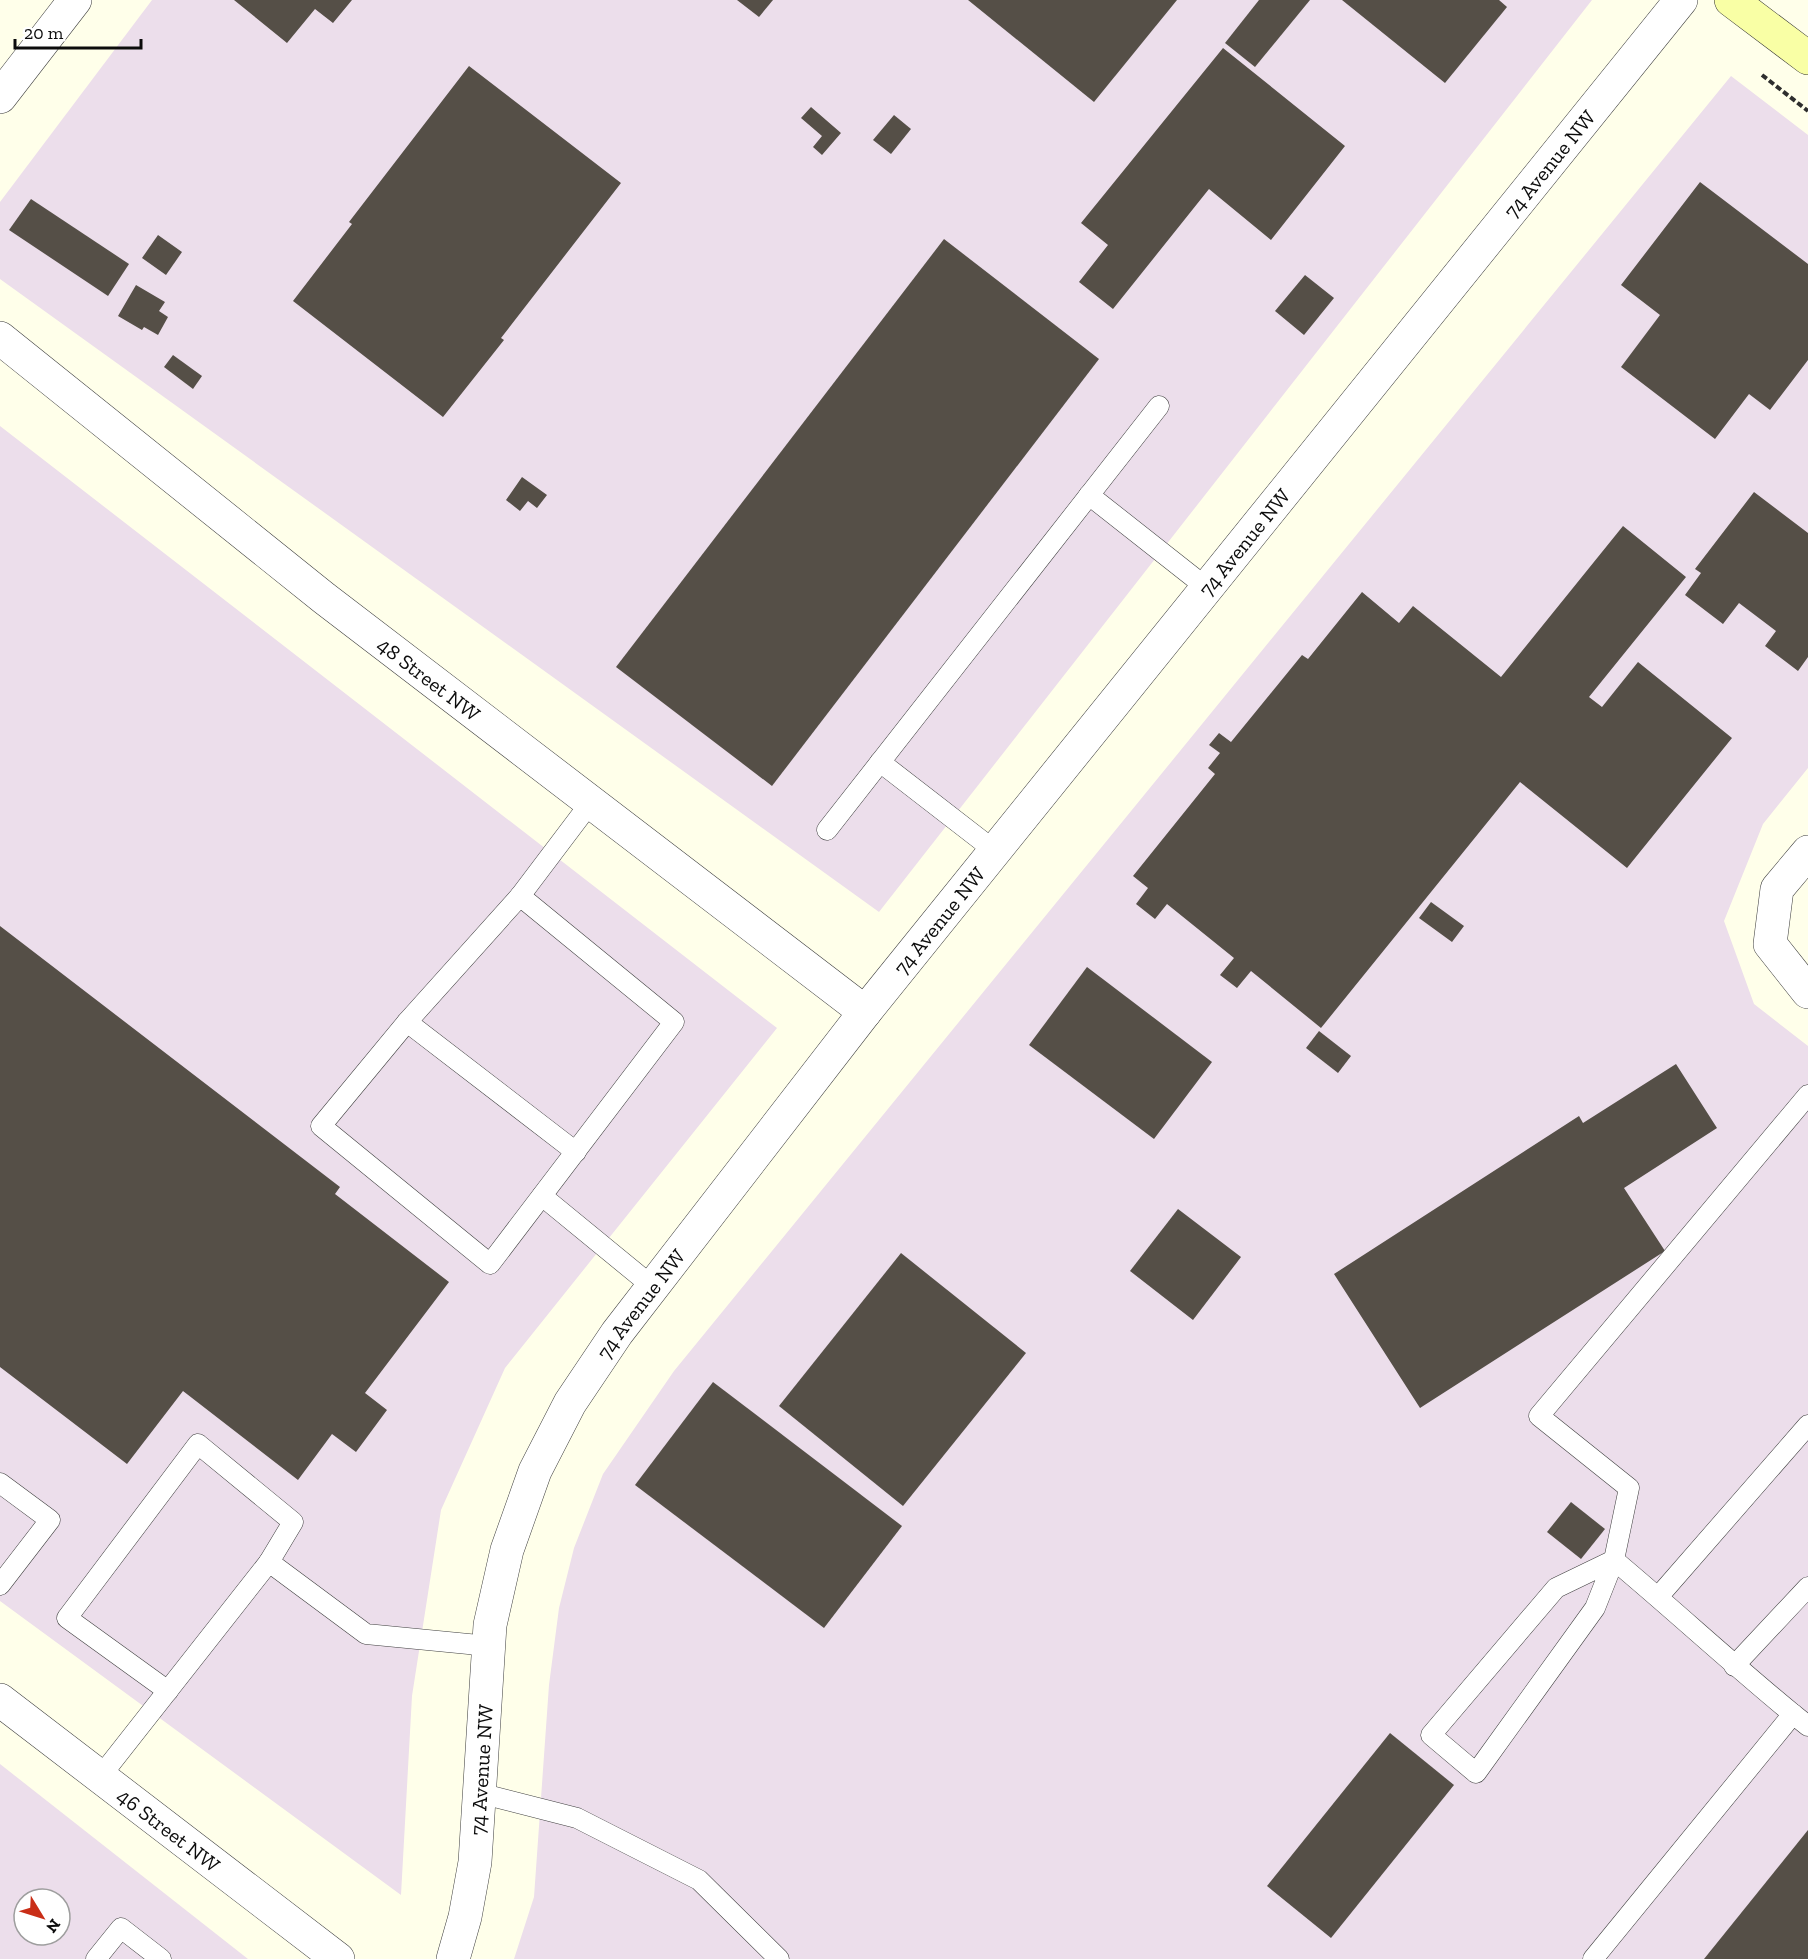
<svg xmlns="http://www.w3.org/2000/svg" width="1808" height="1959" font-family="'Zilla Slab',serif">
<style>
.industrial{fill:#ecdeeb;fill-rule:evenodd}
.building{fill:#554f47}
.lines{fill:none;stroke-linecap:round;stroke-linejoin:round}
.lane-casing{stroke:#3f3f3f;stroke-width:21}
.street-casing{stroke:#3f3f3f;stroke-width:34}
.secondary-casing{stroke:#2e2e2e;stroke-width:34}
.path{stroke:#2e2e2e;stroke-width:4;stroke-dasharray:6 3;stroke-linecap:butt}
.lane{stroke:#fff;stroke-width:20}
.street{stroke:#fff;stroke-width:33}
.secondary{stroke:#f9ffa5;stroke-width:33}
.labels{text-anchor:middle;dominant-baseline:central;stroke-width:6;stroke-linejoin:round;paint-order:stroke}
.street-label{font-size:21px;fill:#0c0c0c;stroke:#fff}
</style>
<rect width="100%" height="100%" fill="#ffffea"/>
<g class="industrial">
<polygon points="152,0 1592,0 879,912 0,279 0,202"/>
<polygon points="1731,76 1808,135 1808,768 1763,824 1724,921 1754,1004 1808,1046 1808,1959 514,1959 534,1897 549,1685 559,1608 574,1548 603,1474 674,1371"/>
<polygon points="0,426 777,1028 505,1368 441,1510 412,1696 401,1895 0,1601"/>
<path d="M 0,1764 L 248,1959 L 0,1959 ZM 24,1899 L 60,1899 L 60,1935 L 24,1935 Z"/>
</g>
<g class="building">
<polygon points="234,0 352,0 333,23 315,9 287,43"/>
<polygon points="737,0 773,0 759,17"/>
<polygon points="968,0 1177,0 1094,102"/>
<polygon points="1259,0 1310,0 1255,67 1225,43"/>
<polygon points="1342,0 1499,0 1507,7 1445,83"/>
<polygon points="1223,48 1345,146 1271,240 1209,189 1113,309 1079,282 1108,245 1081,223"/>
<polygon points="469,66 621,183 501,338 504,340 443,417 293,301 352,224 349,222"/>
<polygon points="811,107 841,133 822,155 813,147 822,136 801,118"/>
<polygon points="894,115 911,129 891,154 873,140"/>
<polygon points="1700,182 1808,264 1808,360 1770,410 1749,394 1715,439 1621,367 1660,315 1621,285"/>
<polygon points="31,199 129,264 108,296 9,230"/>
<polygon points="158,235 182,252 166,275 142,258"/>
<polygon points="944,239 1099,359 772,786 616,667"/>
<polygon points="1305,275 1334,298 1304,335 1275,311"/>
<polygon points="136,285 165,302 159,311 168,317 158,335 144,327 142,330 118,316"/>
<polygon points="173,355 202,376 193,389 164,367"/>
<polygon points="522,477 547,495 537,508 528,501 520,511 506,500"/>
<polygon points="1754,492 1808,533 1808,657 1798,671 1765,646 1776,631 1739,603 1723,624 1685,595 1701,573 1695,569"/>
<polygon points="1623,526 1686,577 1589,697 1602,707 1638,662 1732,738 1627,868 1520,782 1321,1028 1251,971 1237,988 1220,975 1234,958 1167,904 1155,919 1136,904 1148,888 1133,876 1215,774 1208,768 1220,753 1209,745 1219,733 1231,742 1302,655 1308,659 1362,592 1399,623 1413,606 1501,677"/>
<polygon points="1431,902 1464,926 1452,942 1419,918"/>
<polygon points="0,926 340,1187 335,1194 449,1282 365,1393 387,1410 356,1452 332,1434 298,1480 183,1391 127,1464 0,1367"/>
<polygon points="1087,967 1212,1062 1154,1139 1029,1045"/>
<polygon points="1319,1031 1351,1056 1338,1073 1306,1048"/>
<polygon points="1676,1064 1717,1128 1624,1188 1665,1251 1420,1408 1334,1274 1579,1116 1583,1123"/>
<polygon points="1178,1209 1241,1257 1193,1320 1130,1271"/>
<polygon points="901,1253 1026,1353 903,1506 779,1406"/>
<polygon points="713,1382 902,1526 824,1628 635,1485"/>
<polygon points="1571,1502 1605,1529 1581,1559 1547,1532"/>
<polygon points="1390,1733 1454,1785 1331,1938 1267,1886"/>
<polygon points="1808,1830 1808,1959 1704,1959"/>
</g>
<g class="lines">
<defs>
<g id="lane">
<polyline points="1089,495 1207,588"/>
<polyline points="880,762 995,851"/>
<polyline points="827,830 1159,406"/>
<polygon points="520,896 674,1022 490,1264 321,1126 407,1022"/>
<polyline points="520,896 591,802"/>
<polyline points="407,1022 576,1152"/>
<polyline points="542,1196 653,1287"/>
<polyline points="0,1483 50,1520 0,1585"/>
<polygon points="1614,1560 1595,1608 1476,1773 1431,1735 1556,1588"/>
<polyline points="1658,1597 1808,1425"/>
<polyline points="1734,1666 1808,1587"/>
<polyline points="168,1691 67,1618 198,1444 293,1522 269,1562"/>
<path d="M 1793,1714 C 1732,1664 1675,1611 1614,1560 L 1629,1488 L 1539,1416 L 1808,1095"/>
<polyline points="100,1777 269,1562 366,1634 489,1646"/>
<polyline points="479,1793 577,1818 699,1880 779,1959"/>
<polyline points="96,1959 121,1928 161,1959"/>
<polyline points="1593,1959 1793,1714 1808,1726"/>
</g>
<g id="street">
<polyline points="0,97 75,0"/>
<path id="s1" d="M 0,338 L 324,598 L 865,1012"/>
<polyline points="1808,852 1777,889 1770,944 1808,992"/>
<path id="s2" d="M 0,1700 L 338,1959"/>
<path id="s3" d="M 453,1959 L 465,1917 L 475,1862 L 490,1625 L 507,1550 L 535,1471 L 570,1403 L 617,1333 L 865,1012 L 1681,0"/>
</g>
<polyline id="secondary" points="1731,0 1808,58"/>
</defs>
<use href="#lane" class="lane-casing"/>
<use href="#street" class="street-casing"/>
<use href="#secondary" class="secondary-casing"/>
<polyline class="path" points="1762,75 1808,111"/>
<use href="#lane" class="lane"/>
<use href="#street" class="street"/>
<use href="#secondary" class="secondary"/>
</g>
<g class="labels">
<g class="street-label">
<text stroke="none"><textPath href="#s3" startOffset="2154">74 Avenue NW</textPath></text>
<text stroke="none"><textPath href="#s3" startOffset="1668">74 Avenue NW</textPath></text>
<text stroke="none"><textPath href="#s1" startOffset="548">48 Street NW</textPath></text>
<text stroke="none"><textPath href="#s3" startOffset="1182">74 Avenue NW</textPath></text>
<text stroke="none"><textPath href="#s3" startOffset="696">74 Avenue NW</textPath></text>
<text stroke="none"><textPath href="#s3" startOffset="192">74 Avenue NW</textPath></text>
<text stroke="none"><textPath href="#s2" startOffset="213">46 Street NW</textPath></text>
</g>
</g>
<g transform="translate(42 1917) rotate(128)"><circle r="28" fill="#ffffff" stroke="#9e9e9e" stroke-width="1.5"/>
<path d="M0-4.5L10 22L0 15L-10 22Z" fill="#c92e17"/>
<text y="-9" font-size="16" font-weight="bold" text-anchor="middle" fill="#0c0c0c">N</text>
</g>
<path d="M15 39v9h126v-9" fill="none" stroke="#0c0c0c" stroke-width="3"/>
<text x="24" y="39" font-size="18" fill="#0c0c0c" stroke="#ffffff" stroke-width="4.5" paint-order="stroke">20 m</text>
</svg>
